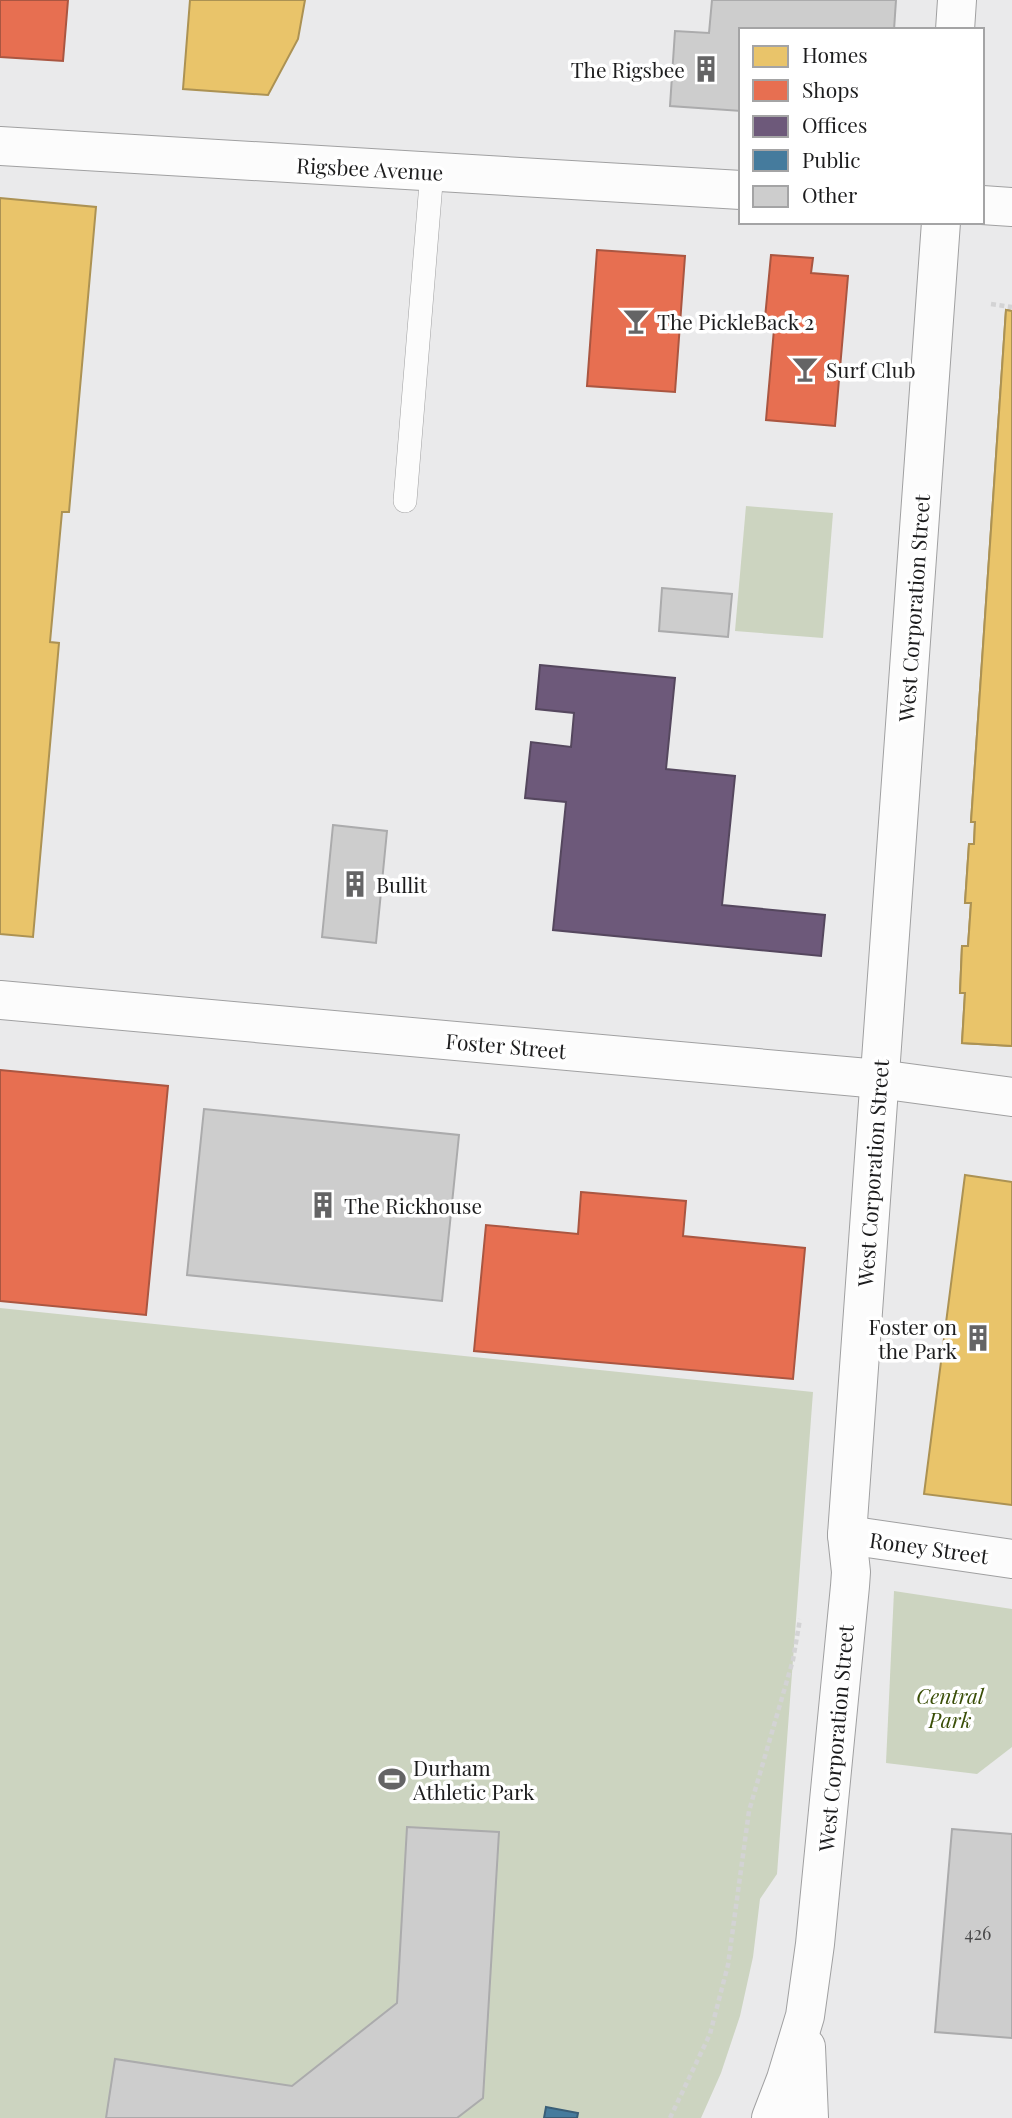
<svg xmlns="http://www.w3.org/2000/svg" width="1012" height="2118" font-family="'Playfair Display',serif">
<style>
.green{fill:#ccd4c0}
.homes{fill:#e9c46a;stroke:#ac9253;stroke-width:2}
.shops{fill:#e76f51;stroke:#aa5641;stroke-width:2}
.offices{fill:#6d597a;stroke:#55475e;stroke-width:2}
.public{fill:#457b9d;stroke:#395e77;stroke-width:2}
.building{fill:#cdcdcd;stroke:#ababac;stroke-width:2}
.lines{fill:none;stroke-linecap:round;stroke-linejoin:round}
.service-casing{stroke:#a0a0a1;stroke-width:24}
.minor-casing{stroke:#a0a0a1;stroke-width:40}
.tertiary-casing{stroke:#a0a0a1;stroke-width:40}
.path{stroke:#d3d3d4;stroke-width:4.5;stroke-dasharray:5 3.5;stroke-linecap:butt}
.service{stroke:#fcfcfc;stroke-width:23}
.minor{stroke:#fcfcfc;stroke-width:38}
.tertiary{stroke:#fcfcfc;stroke-width:38}
.labels{text-anchor:middle;dominant-baseline:central;stroke-width:7;stroke-linejoin:round;paint-order:stroke}
.number-label{font-size:18px;fill:#484849}
.poi-label{font-size:21px;fill:#1c1c1d;stroke:#fff;text-anchor:start}
.street-label{font-size:21px;fill:#1c1c1d;stroke:#fff}
.park-label{font-size:21px;font-style:italic;fill:#3a4e07;stroke:#fff}
</style>
<rect width="100%" height="100%" fill="#eaeaeb"/>
<g class="green">
<polygon points="746,506 833,513 823,638 735,631"/>
<polygon points="0,1308 813,1392 777,1874 760,1899 753,1957 740,2016 721,2073 701,2118 0,2118"/>
<polygon points="894,1591 1012,1609 1012,1747 977,1774 886,1763"/>
</g>
<g class="homes">
<polygon points="190,0 305,0 298,39 268,95 183,89"/>
<polygon points="0,198 96,207 69,512 62,512 50,642 59,643 33,937 0,934"/>
<polygon points="1006,310 1012,311 1012,1046 962,1043 965,993 960,993 962,946 968,946 971,903 965,903 969,844 974,844 975,822 971,822"/>
<polygon points="1006,310 1012,311 1012,1046 962,1043 965,993 960,993 962,946 968,946 971,903 965,903 969,844 974,844 975,822 971,822"/>
<polygon points="965,1175 1012,1182 1012,1505 924,1494"/>
</g>
<g class="shops">
<polygon points="0,0 68,0 63,61 0,57"/>
<polygon points="597,250 685,256 675,392 587,386"/>
<polygon points="771,255 813,258 811,273 848,276 835,426 766,420 775,318 765,318"/>
<polygon points="0,1070 168,1086 146,1315 0,1301"/>
<polygon points="581,1192 686,1201 683,1236 805,1248 793,1379 474,1351 486,1225 578,1234"/>
</g>
<polygon class="offices" points="540,665 675,678 666,769 735,776 722,905 825,915 821,956 553,930 566,802 525,798 531,742 571,747 574,713 536,709"/>
<polygon class="public" points="546,2107 578,2113 577,2118 544,2118"/>
<g class="building">
<polygon points="712,0 896,0 894,30 741,30 741,111 670,106 675,31 709,33"/>
<polygon points="662,588 732,594 728,637 659,631"/>
<polygon points="333,825 387,831 376,943 322,937"/>
<polygon points="204,1109 459,1135 442,1301 187,1275"/>
<polygon points="407,1827 499,1832 483,2098 457,2118 106,2118 115,2059 292,2086 397,2003"/>
<polygon points="952,1829 1012,1834 1012,2038 935,2032"/>
</g>
<g class="lines">
<defs>
<polyline id="service" points="405,501 432,171"/>
<polyline id="minor" points="847,1535 1012,1559"/>
<g id="tertiary">
<polyline points="955,30 957,0"/>
<polyline points="0,146 741,190"/>
<polyline points="982,205 1012,207"/>
<polyline points="0,1000 879,1079 1012,1097"/>
<polyline points="806,2047 809,2118"/>
<polyline points="771,2118 786,2079 805,2016 815,1944 850,1586 851,1572 847,1535 941,222"/>
</g>
</defs>
<use href="#service" class="service-casing"/>
<use href="#minor" class="minor-casing"/>
<use href="#tertiary" class="tertiary-casing"/>
<g class="path">
<polyline points="991,304 1012,307"/>
<polyline points="670,2118 710,2034 728,1965 749,1811 793,1660 800,1619"/>
</g>
<use href="#service" class="service"/>
<use href="#minor" class="minor"/>
<use href="#tertiary" class="tertiary"/>
</g>
<defs>
<symbol id="building-bare" viewBox="-9 -9 18 18"><path d="M-4-6H4V6H1V3H-1V6H-4ZM-2.5-4.3h1.7v1.8h-1.7ZM.8-4.3h1.7v1.8H.8ZM-2.5-1h1.7V.8h-1.7ZM.8-1h1.7V.8H.8Z" fill="#646465" stroke="#fff" stroke-width="2.5" paint-order="stroke"/></symbol>
<symbol id="bar-bare" viewBox="-9 -9 18 18"><path d="M-6-5H6L.8 .8V4.5H3.5V6h-7V4.5H-.8V.8Z" fill="#646465" stroke="#fff" stroke-width="2.5" paint-order="stroke"/></symbol>
<symbol id="stadium-bare" viewBox="-9 -9 18 18"><path d="M0-5a6.5 5 0 1 0 0 10a6.5 5 0 1 0 0-10ZM-3.5-1.8h7v3.6h-7Z" fill="#646465" stroke="#fff" stroke-width="2.5" paint-order="stroke"/></symbol>
</defs>
<g fill-rule="evenodd">
<use href="#building-bare" x="687" y="50" width="38" height="38"/>
<use href="#bar-bare" x="617" y="302" width="38" height="38"/>
<use href="#bar-bare" x="786" y="350" width="38" height="38"/>
<use href="#building-bare" x="336" y="865" width="38" height="38"/>
<use href="#building-bare" x="304" y="1186" width="38" height="38"/>
<use href="#building-bare" x="959" y="1319" width="38" height="38"/>
<use href="#stadium-bare" x="373" y="1760" width="38" height="38"/>
</g>
<g class="labels">
<g class="number-label">
<text x="978" y="1933">426</text>
</g>
<g class="poi-label">
<text x="685" y="69" text-anchor="end">The Rigsbee</text>
<text x="657" y="321">The PickleBack 2</text>
<text x="826" y="369">Surf Club</text>
<text x="376" y="884">Bullit</text>
<text x="344" y="1205">The Rickhouse</text>
<text x="957" y="1326" text-anchor="end">Foster on<tspan x="957" dy="24">the Park</tspan></text>
<text x="413" y="1767">Durham<tspan x="413" dy="24">Athletic Park</tspan></text>
</g>
<g class="street-label">
<text transform="translate(370 168) rotate(3)">Rigsbee Avenue</text>
<text transform="translate(913 608) rotate(-86)">West Corporation Street</text>
<text transform="translate(506 1045) rotate(5)">Foster Street</text>
<text transform="translate(872 1173) rotate(-86)">West Corporation Street</text>
<text transform="translate(929 1547) rotate(8)">Roney Street</text>
<text transform="translate(835 1738) rotate(-85)">West Corporation Street</text>
</g>
<g class="park-label">
<text x="950" y="1695">Central<tspan x="950" dy="24">Park</tspan></text>
</g>
</g>
<rect x="739" y="28" width="245" height="196" fill="#ffffff" stroke="#a4a4a5" stroke-width="2"/>
<rect x="753" y="46" width="35" height="21" fill="#e9c46a" stroke="#a4a4a5" stroke-width="2"/>
<text x="802" y="63" font-size="21" fill="#1c1c1d">Homes</text>
<rect x="753" y="80" width="35" height="21" fill="#e76f51" stroke="#a4a4a5" stroke-width="2"/>
<text x="802" y="98" font-size="21" fill="#1c1c1d">Shops</text>
<rect x="753" y="116" width="35" height="21" fill="#6d597a" stroke="#a4a4a5" stroke-width="2"/>
<text x="802" y="133" font-size="21" fill="#1c1c1d">Offices</text>
<rect x="753" y="150" width="35" height="21" fill="#457b9d" stroke="#a4a4a5" stroke-width="2"/>
<text x="802" y="168" font-size="21" fill="#1c1c1d">Public</text>
<rect x="753" y="186" width="35" height="21" fill="#cdcdcd" stroke="#a4a4a5" stroke-width="2"/>
<text x="802" y="203" font-size="21" fill="#1c1c1d">Other</text>
</svg>
